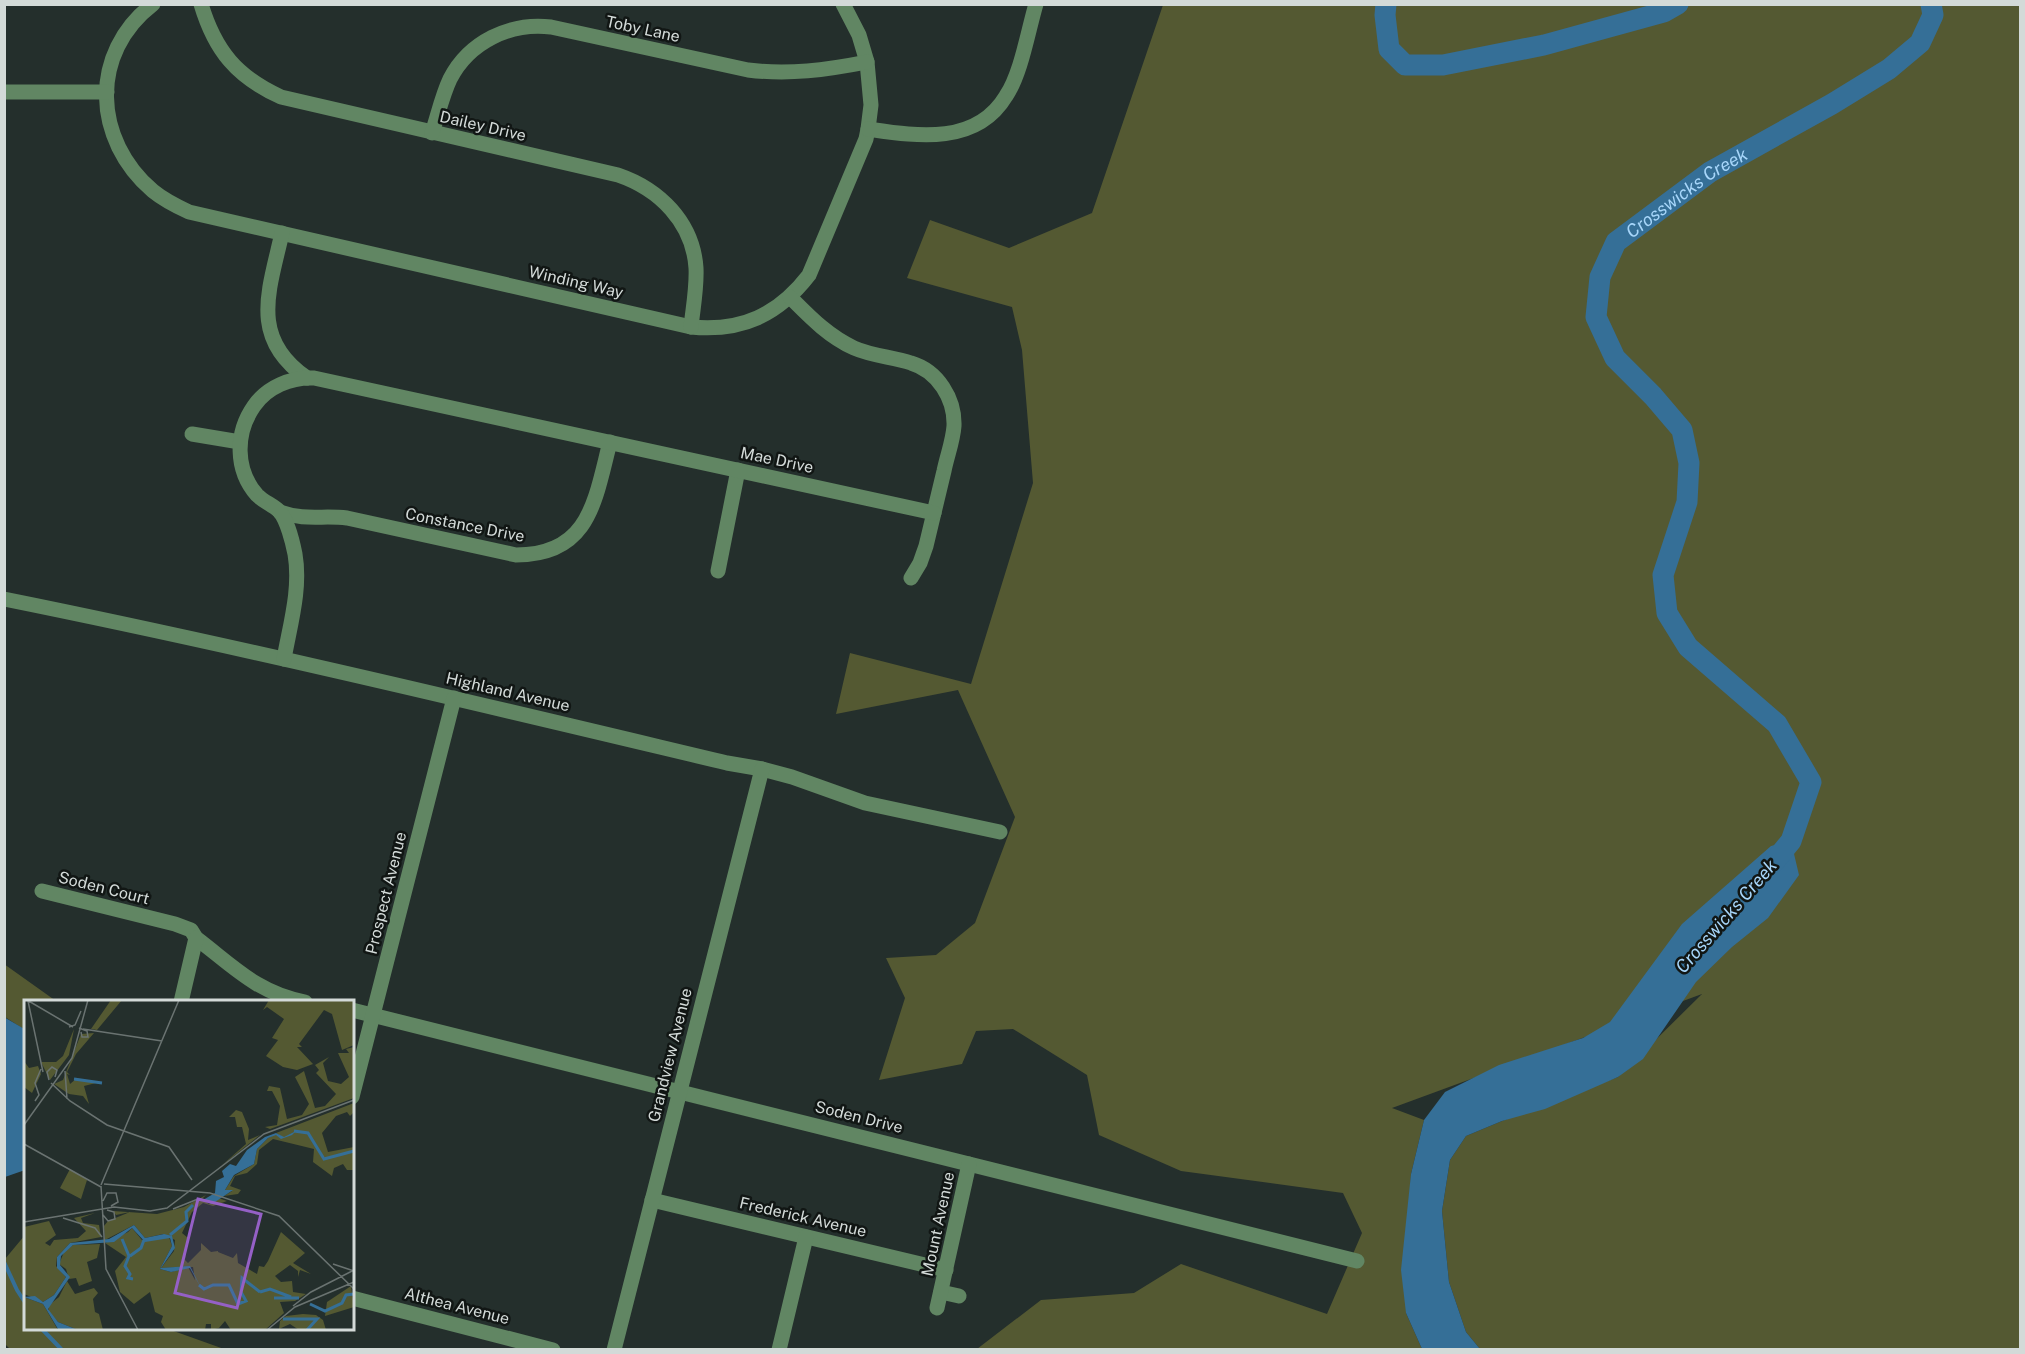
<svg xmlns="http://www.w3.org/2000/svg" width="2025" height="1354" font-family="'Public Sans',sans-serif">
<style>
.green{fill:#545932}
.water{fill:#356f97}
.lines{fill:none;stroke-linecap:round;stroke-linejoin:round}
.stream{stroke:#356f97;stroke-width:4}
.river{stroke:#356f97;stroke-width:21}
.minor{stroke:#618663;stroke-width:15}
.labels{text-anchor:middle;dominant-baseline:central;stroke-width:5;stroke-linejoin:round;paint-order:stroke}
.street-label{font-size:16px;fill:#d3dad8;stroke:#111614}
.water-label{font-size:18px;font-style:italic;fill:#a7d6fa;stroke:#111614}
.inset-river{fill:none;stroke:#356f97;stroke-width:3}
.inset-road{fill:none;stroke:#6a7371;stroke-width:1.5}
.view{fill:#9560c6;fill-opacity:0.15;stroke:#9560c6;stroke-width:3}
.inset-edge{fill:none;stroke:#d3dad8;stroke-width:3}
</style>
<rect width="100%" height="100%" fill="#242f2c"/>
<g class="green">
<polygon points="1163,5 2020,5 2020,1349 1480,1349 1466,1332 1449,1282 1442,1211 1450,1160 1466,1136 1502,1121 1618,1077 1702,994 1392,1108 1424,1120 1411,1174 1406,1313 1422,1349 977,1349 1041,1300 1134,1293 1181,1264 1327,1314 1362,1233 1343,1193 1181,1171 1099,1135 1087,1075 1013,1029 976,1031 962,1064 879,1080 905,998 886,958 936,955 975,923 1015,817 958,690 836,714 850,653 971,684 1033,483 1022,350 1012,307 907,278 930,220 1009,248 1092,213"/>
<polygon points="4,964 56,1001 26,1002 25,1030 5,1017"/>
<polygon points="25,1235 26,1328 168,1329 224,1349 10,1349 5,1344 5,1259"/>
</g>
<g class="water">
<polygon points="1791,841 1799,875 1768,918 1732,947 1696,982 1643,1059 1618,1077 1545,1109 1502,1121 1466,1136 1450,1160 1442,1211 1449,1282 1466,1332 1480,1349 1422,1349 1406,1313 1401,1270 1411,1174 1424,1120 1445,1092 1499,1065 1583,1038 1610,1022 1682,924 1771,846"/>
<polygon points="4,1017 26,1030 25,1170 5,1177"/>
</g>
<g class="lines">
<g class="stream">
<polyline points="4,1262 17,1290 26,1304"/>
<polyline points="41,1328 62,1350"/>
</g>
<g class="river">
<polyline points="1386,4 1385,15 1389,49 1405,65 1443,65 1544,45 1664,12 1678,4"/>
<path id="s1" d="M 1773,863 L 1791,841 L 1811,782 L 1777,724 L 1688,647 L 1667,613 L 1663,575 L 1687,502 L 1689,463 L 1682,430 L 1653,396 L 1615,358 L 1596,317 L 1600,277 L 1616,242 L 1710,172 L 1832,104 L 1889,69 L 1920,43 L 1933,15 L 1931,4"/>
</g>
<g class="minor">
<path d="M 153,4 C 89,53 93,140 153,191 C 164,200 176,206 189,212 L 691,327 C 742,332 778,315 809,275 L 866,139 L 868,129 L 871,105 L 867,62 L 859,35 L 843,4"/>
<path d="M 201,4 C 215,51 237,77 281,97 L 618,175 C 659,189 693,222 696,268 C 697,287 693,308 691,327"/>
<polyline points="4,92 107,92"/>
<path d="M 868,129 C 916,136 976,146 1006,96 C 1021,74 1028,31 1036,4"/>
<path d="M 432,133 C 438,115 442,96 450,79 C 469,42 510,22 551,27 L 748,70 C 789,75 826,70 867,62"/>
<path d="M 282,233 C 269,291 249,338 307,378"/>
<path d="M 790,297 C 810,317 828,336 854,348 C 872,356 893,357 911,363 C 938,371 955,399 954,426 C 953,441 947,456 944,471 C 938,496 932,521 926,546 L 920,563 L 911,578"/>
<polyline points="192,434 240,442"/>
<path d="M 280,512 C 306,521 322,515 347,518 L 516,555 C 590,555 595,500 610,442"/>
<polyline points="718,571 738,470"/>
<path d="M 4,599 C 247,648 487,706 727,763 L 762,769 L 792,777 L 865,803 L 1000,832"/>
<path d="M 284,659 C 290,625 301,589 295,554 C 293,544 287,519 279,511 C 273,505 264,502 257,495 C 235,470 235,433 254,406 C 267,387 291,377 314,378 L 934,513"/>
<path d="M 42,891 L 175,924 L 191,930 L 196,938 C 233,966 257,993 305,1002"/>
<polyline points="181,1002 196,938"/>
<polyline points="352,1010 1357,1261"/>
<polyline points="352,1097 454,698"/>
<polyline points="652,1200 946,1270"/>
<polyline points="941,1292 959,1296"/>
<polyline points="352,1298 553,1350"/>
<polyline points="937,1308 969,1164"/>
<polyline points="614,1350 762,769"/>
<polyline points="779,1350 806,1237"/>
</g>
</g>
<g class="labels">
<g class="street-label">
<text transform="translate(643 29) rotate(12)">Toby Lane</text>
<text transform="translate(483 126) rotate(13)">Dailey Drive</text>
<text transform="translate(576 282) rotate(13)">Winding Way</text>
<text transform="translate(777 460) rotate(12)">Mae Drive</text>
<text transform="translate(465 525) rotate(11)">Constance Drive</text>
<text transform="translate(508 692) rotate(13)">Highland Avenue</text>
<text transform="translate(104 888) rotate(14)">Soden Court</text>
<text transform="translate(386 893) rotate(-76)">Prospect Avenue</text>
<text transform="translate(670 1055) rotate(-76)">Grandview Avenue</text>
<text transform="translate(859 1117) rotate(14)">Soden Drive</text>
<text transform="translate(803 1217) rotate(13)">Frederick Avenue</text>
<text transform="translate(938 1224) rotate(-78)">Mount Avenue</text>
<text transform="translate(457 1306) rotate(14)">Althea Avenue</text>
</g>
<g class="water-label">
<text stroke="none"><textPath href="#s1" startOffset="812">Crosswicks Creek</textPath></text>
<text transform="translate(1726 916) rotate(-49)">Crosswicks Creek</text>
</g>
</g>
<g transform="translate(24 1000)">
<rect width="330" height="330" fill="#242f2c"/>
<path d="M 87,0 L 98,0 L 73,30 L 67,29 ZM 245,0 L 330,0 L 330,45 L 318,50 L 308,14 L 300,10 L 275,44 L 278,47 L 273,47 L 289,64 L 273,70 L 259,67 L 242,56 L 254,40 L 248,38 L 260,19 L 243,7 L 239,10 ZM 50,29 L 45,55 L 26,80 L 17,62 L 32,62 L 39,56 ZM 70,33 L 52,54 L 43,72 L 46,75 L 43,74 L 46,84 L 52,79 L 72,83 L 60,86 L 65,104 L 59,96 L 45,94 L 30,84 L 39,80 L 57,34 ZM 330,47 L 330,98 L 246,129 L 241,127 L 253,125 L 256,106 L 248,91 L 243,91 L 245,86 L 256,88 L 263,119 L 278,115 L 285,104 L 271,77 L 280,71 L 291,108 L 301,106 L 312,94 L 292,73 L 295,70 L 291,65 L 305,57 L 299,63 L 304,81 L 317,84 L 325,77 L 314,53 L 325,53 L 322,49 ZM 0,61 L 5,68 L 14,66 L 17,74 L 8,93 L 0,87 ZM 330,103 L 330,112 L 326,116 L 323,112 L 312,116 L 298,133 L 304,152 L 330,147 L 330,170 L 323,170 L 319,164 L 310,168 L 308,176 L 289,162 L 290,149 L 249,139 L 235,150 L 233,164 L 223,173 L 211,176 L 206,186 L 217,190 L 214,194 L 200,196 L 208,191 L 201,190 L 210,176 L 230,164 L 233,149 L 244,138 L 252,134 L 256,137 L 260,138 L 252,133 ZM 212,110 L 218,112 L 225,129 L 224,140 L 236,135 L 197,166 L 222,144 L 218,127 L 213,127 L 211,117 L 205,117 ZM 46,169 L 63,180 L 57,199 L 36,188 ZM 182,195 L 178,199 L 185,204 L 194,198 L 203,201 L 189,206 L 179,203 L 168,212 L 158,233 L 164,238 L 161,260 L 164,263 L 177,250 L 177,243 L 187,252 L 194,251 L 194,245 L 194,252 L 209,258 L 213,253 L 214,263 L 233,274 L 235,266 L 240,267 L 244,261 L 257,232 L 281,253 L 269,263 L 287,274 L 276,270 L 274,277 L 274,271 L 266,265 L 251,276 L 257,282 L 268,281 L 269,292 L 282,294 L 271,301 L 256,302 L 260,313 L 241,330 L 207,330 L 201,321 L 195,328 L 187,330 L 187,324 L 182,324 L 181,330 L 142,330 L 137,322 L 139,316 L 131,312 L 126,292 L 110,304 L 96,292 L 91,271 L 102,257 L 81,243 L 104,232 L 108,228 L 118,240 L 145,237 L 148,246 L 136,269 L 147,272 L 164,267 L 171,280 L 169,267 L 137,268 L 150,251 L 151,240 L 139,234 L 121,238 L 110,225 L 81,240 L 80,226 L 84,221 L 106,212 L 92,215 L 89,211 L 133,214 L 160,207 ZM 71,213 L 57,218 L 59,223 L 75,225 L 77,237 L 46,243 L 33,257 L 32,266 L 42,277 L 30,295 L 19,302 L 0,294 L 0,227 L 25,221 L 32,235 L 21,243 L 26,246 L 30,240 L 54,238 L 62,231 L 50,218 ZM 76,244 L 73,258 L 63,262 L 68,281 L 55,286 L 52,278 L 45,279 L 42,269 L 35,264 L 40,252 L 49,245 ZM 43,281 L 51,294 L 70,288 L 74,293 L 69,299 L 71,312 L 75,314 L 79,330 L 54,330 L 34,322 L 25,312 L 24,306 L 35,297 ZM 327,286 L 330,307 L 301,316 L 303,302 ZM 0,297 L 19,304 L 34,330 L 0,330 ZM 279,314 L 292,315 L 299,320 L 302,330 L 275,330 L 266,324 L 255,329 L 256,321 L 262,316 Z" fill="#545932"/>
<path d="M 272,131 L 268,135 L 257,139 L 252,135 L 244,138 L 233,149 L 230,164 L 210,175 L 201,190 L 209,190 L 188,204 L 179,200 L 191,193 L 192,181 L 200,177 L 198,171 L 206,164 L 212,166 L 223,150 L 241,137 L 252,133 L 260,137 ZM 110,225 L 121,238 L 140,234 L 148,236 L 151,248 L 137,268 L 166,266 L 177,288 L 166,268 L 147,272 L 136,269 L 148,246 L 146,238 L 121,242 L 108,228 L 90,242 L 49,245 L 37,256 L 36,265 L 46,277 L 24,309 L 34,322 L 54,330 L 34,329 L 19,304 L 0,297 L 11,296 L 19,302 L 30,295 L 42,277 L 33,268 L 33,257 L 46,243 L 85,239 Z" fill="#356f97"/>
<path class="inset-river" d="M 50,79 L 78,83M 270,131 L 284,133 L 300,159 L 330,151M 146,235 L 163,221 L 162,212 L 169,205M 98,239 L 105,256 L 101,266 L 106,274 L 104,278 L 109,279M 106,256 L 117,248 L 120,240M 175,285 L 180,289 L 189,285 L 205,285 L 214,304 L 222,301 L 217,292 L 218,278 L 236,292M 236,292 L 246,289 L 267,297M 250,298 L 275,298M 286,304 L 301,311 L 318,303 L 322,295 L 330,294M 259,319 L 293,319 L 283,330"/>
<path class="inset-road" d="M 3,0 L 49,27M 4,1 L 19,72M 45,27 L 51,25 L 57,11M 55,28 L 63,31 L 64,37 L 58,37 L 57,32M 59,29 L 138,41M 41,71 L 43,99M 25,80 L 23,72 L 28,67 L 33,70 L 31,77M 27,83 L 46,101 L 83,125 L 145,147 L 168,180M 11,101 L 15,95 L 11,83 L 17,69M 0,125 L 48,58 L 64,0M 0,144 L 77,187M 80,184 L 186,193 L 255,216 L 330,289M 77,185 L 155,0M 77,186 L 82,269 L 114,330M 79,201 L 83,193 L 92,193 L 94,202 L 87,206M 149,209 L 174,199M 79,215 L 84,221 L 91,219 L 90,212 L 83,210M 39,218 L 71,228 L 78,237M 0,222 L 90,207 L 126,211 L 143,208 L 240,134 L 330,100M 309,264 L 330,271M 269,306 L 287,292 L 330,270M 243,330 L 271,307 L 330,282"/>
<path class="view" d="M 174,199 L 237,214 L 213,308 L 151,293 Z"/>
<rect width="330" height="330" class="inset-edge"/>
</g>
<rect width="2025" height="1354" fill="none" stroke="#d3dad8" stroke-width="12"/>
</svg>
